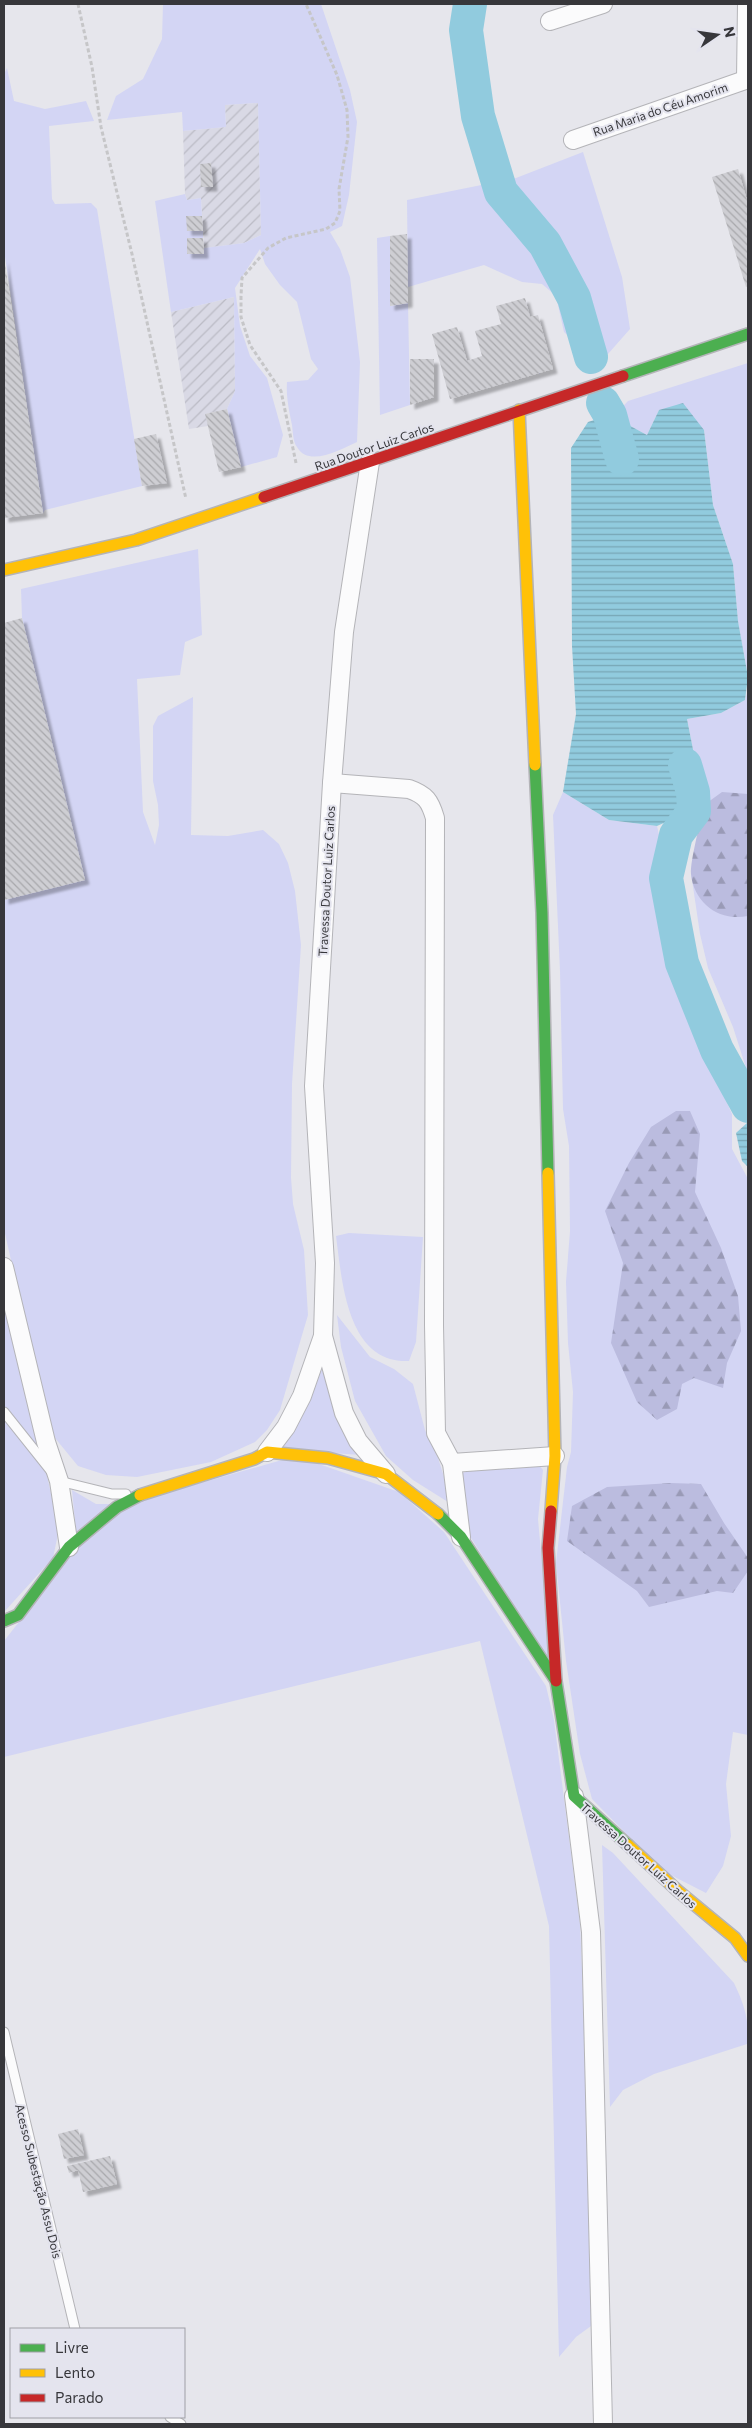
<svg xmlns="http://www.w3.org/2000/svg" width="752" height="2428" font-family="Commissioner,sans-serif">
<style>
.industrial{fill:url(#industrial-furrows)}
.grass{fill:#d3d5f4}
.forest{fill:url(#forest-firs)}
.water{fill:url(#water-rules)}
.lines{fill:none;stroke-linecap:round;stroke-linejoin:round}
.river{stroke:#91cbde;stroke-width:34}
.building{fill:url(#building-back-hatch);filter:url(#shadow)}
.lane-casing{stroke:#b4b4b8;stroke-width:11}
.street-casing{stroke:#b4b4b8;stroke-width:20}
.fast-casing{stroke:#b4b4b8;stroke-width:14}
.slow-casing{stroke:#b4b4b8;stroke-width:14}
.jam-casing{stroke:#b4b4b8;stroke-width:14}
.path{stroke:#c6c6c8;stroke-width:3;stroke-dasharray:4 2.5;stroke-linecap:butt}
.lane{stroke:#fbfbfc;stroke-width:9}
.street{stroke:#fbfbfc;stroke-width:18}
.fast{stroke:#4caf50;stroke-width:11}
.slow{stroke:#ffc107;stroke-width:11}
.jam{stroke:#c62828;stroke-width:11}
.labels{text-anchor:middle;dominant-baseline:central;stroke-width:4;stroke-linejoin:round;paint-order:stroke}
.street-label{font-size:12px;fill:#37373b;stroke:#e4e4ee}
</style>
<defs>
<pattern id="industrial-furrows" width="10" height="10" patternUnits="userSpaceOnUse" patternTransform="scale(1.25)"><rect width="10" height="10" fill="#d9d9e5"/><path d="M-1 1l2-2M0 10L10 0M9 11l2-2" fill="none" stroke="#bbbbc5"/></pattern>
<pattern id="forest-firs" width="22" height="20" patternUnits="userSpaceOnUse" patternTransform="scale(1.25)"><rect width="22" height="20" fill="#bbbcdf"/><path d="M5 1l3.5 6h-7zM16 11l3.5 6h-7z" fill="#999ab6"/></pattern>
<pattern id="water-rules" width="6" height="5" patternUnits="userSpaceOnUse" patternTransform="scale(1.25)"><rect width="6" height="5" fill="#91cbde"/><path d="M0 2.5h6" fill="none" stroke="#77a6b5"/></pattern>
<pattern id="building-back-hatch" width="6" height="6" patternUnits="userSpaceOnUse" patternTransform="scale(1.25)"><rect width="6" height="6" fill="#ceced3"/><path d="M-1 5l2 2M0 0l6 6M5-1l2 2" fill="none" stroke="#a8a8ac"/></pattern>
<filter id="shadow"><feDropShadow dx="4.5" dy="4.5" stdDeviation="1" flood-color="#0004"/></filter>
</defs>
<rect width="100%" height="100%" fill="#e6e6ec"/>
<g class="industrial">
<polygon points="258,103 261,235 244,243 204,248 201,198 187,200 185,194 183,131 226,127 225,105"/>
<polygon points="234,297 235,391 227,409 206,414 208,426 189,429 171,312"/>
</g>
<g class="grass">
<path d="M 163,4 L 321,4 L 350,90 L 357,122 L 349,195 L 342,226 L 330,232 L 340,249 L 350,277 L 360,362 L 357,442 C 341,449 309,468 297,447 C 293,442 293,432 292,425 C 289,410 286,397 287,382 L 308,380 L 318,369 L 311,359 L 297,302 L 280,285 L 265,264 L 260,249 L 235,288 L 240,326 L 250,356 L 267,378 L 283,435 L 277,457 L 241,467 L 227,409 L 235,391 L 234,297 L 171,312 L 155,201 L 185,194 L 187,200 L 201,198 L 202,216 L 187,216 L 187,231 L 203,231 L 203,238 L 187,239 L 187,254 L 204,254 L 204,248 L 244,243 L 261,235 L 258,103 L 225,105 L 226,127 L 183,131 L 182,112 L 107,120 L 116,96 L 143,79 L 162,39 Z"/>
<polygon points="7,68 14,101 45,109 86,101 94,121 49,126 52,199 55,204 91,203 97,209 142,486 45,510 43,513 4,250 4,74"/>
<polygon points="583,152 622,277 630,329 608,354 597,356 579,346 564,332 556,296 542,284 522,282 484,265 408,287 407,200 516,178"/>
<polygon points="390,236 390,306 408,303 410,405 380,415 377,238"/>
<polygon points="748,363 748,677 738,621 733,564 713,505 704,430 659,410 647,435 613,417 628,401"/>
<polygon points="198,549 202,635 185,642 180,675 137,679 143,812 155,845 159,825 158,805 153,781 153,726 158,716 193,697 191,835 228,836 263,830 279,844 288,863 295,891 301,945 292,1084 291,1178 293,1204 304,1250 308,1315 280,1410 267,1430 255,1442 211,1462 137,1477 106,1475 78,1466 55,1438 37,1376 4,1229 4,900 85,880 22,618 21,589"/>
<polygon points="748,690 748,1074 733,1027 708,968 700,934 691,873 704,805 687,719 721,713 745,700"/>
<polygon points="563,792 609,820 657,826 662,848 655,898 665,942 680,999 732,1114 732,1149 748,1179 748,1735 733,1732 726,1784 731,1836 723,1866 706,1893 663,1871 592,1799 580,1754 566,1661 556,1563 567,1467 571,1452 573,1392 568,1343 566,1282 570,1231 569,1146 563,1109 560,971 553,815"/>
<path d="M 349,1233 L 423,1237 L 416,1342 L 409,1361 C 347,1364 342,1281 336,1236 Z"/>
<polygon points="4,1285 59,1529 53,1558 4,1612"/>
<polygon points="337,1315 370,1357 394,1369 413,1384 425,1430 438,1458 446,1483 448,1502 413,1480 386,1456 355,1401 341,1347"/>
<polygon points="322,1369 339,1425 361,1455 275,1449 311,1392"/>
<polygon points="296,1456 399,1492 444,1532 546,1686 554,1720 580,1924 597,2315 591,2326 576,2337 559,2357 549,1926 480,1641 4,1757 4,1641 81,1543 134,1502"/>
<polygon points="539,1465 543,1470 538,1519 551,1664 471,1538 464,1515 459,1474 469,1471"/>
<polygon points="72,1490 96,1504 111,1504 76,1532"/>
<path d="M 602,1845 L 613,1853 L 734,1983 C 744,2004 750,2021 747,2044 L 654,2074 L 623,2090 L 610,2107 Z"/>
</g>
<g class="forest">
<path d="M 722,792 L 748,794 L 748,916 C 719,922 694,903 691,874 C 690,861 701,820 704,805 Z"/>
<polygon points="676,1111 690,1111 700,1134 695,1192 721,1248 738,1296 741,1331 727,1363 723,1388 694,1378 682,1384 677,1409 657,1420 637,1402 611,1343 623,1263 605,1211 629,1163 651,1127"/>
<polygon points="671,1483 701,1484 724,1523 748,1558 748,1571 733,1593 717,1591 649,1607 637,1591 567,1541 572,1506 607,1487"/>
</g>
<g class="water">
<polygon points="683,403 704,430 713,505 733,564 738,621 748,677 745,700 721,713 687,719 704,805 657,826 609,820 563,792 576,714 572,646 571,448 588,422 610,415 647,435 659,410"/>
<polygon points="748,1122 748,1167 742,1161 736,1133"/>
</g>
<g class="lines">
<g class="river">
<polyline points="470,4 466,30 478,116 501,192 545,244 574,298 591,357"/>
<polyline points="603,403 610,415 622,459"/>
<polyline points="685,765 693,792 694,811 676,835 666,878 682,963 717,1050 748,1106"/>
</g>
</g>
<g class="building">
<polygon points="211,163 213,187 201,187 200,164"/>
<polygon points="738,169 748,204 748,286 746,287 712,177"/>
<polygon points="186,216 202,216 203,231 187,231"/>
<polygon points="407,234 408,303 390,306 390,236"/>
<polygon points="187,238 203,238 204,254 187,254"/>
<polygon points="4,258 43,513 4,518"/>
<polygon points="525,298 530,317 538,315 553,369 450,399 432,334 457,327 467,361 482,356 475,331 501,324 496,306"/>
<polygon points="410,359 434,359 434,397 410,405"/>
<polygon points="227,409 241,467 219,472 205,414"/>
<polygon points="156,434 167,483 142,486 134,439"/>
<polygon points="22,618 85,880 4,900 4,623"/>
<polygon points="78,2129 84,2155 64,2159 58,2134"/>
<polygon points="110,2156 117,2184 83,2192 78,2170 69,2173 67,2166"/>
</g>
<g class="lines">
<defs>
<g id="lane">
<polyline points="4,1412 59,1481 112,1494 126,1494"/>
<polyline points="4,2032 75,2329"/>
<polyline points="170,2417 181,2424"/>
</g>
<g id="street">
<polyline points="550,21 603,4"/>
<polyline points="746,79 747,4"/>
<polyline points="573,140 748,79"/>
<path d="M 332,783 L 409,789 C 426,795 430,801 435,818 L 434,1325 L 436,1433 L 452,1463 L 461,1537"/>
<polyline points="4,1267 46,1442 59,1481 69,1547"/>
<polyline points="323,1336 344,1413 358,1441 386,1474"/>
<polyline points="267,1452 286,1427 302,1396 323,1336 325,1263 314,1086 332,783 344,632 370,462"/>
<polyline points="452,1463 555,1456"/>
<polyline points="574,1796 591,1932 603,2424"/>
</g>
<g id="fast">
<polyline points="623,376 748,334"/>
<polyline points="535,765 542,913 548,1173"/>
<polyline points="438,1514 461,1537 556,1681 574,1796 628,1845"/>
<polyline points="4,1621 18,1615 69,1547 117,1507 140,1495"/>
</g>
<g id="slow">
<polyline points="519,410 535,765"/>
<polyline points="4,570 136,540 264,497"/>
<polyline points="548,1173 555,1456 551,1511"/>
<polyline points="140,1495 254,1459 267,1452 328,1458 386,1474 438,1514"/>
<polyline points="628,1845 678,1891 735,1938 748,1956"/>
</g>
<g id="jam">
<polyline points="264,497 623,376"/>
<polyline points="551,1511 548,1548 556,1681"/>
</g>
</defs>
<use href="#lane" class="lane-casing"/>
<use href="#street" class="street-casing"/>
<use href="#fast" class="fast-casing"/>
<use href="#slow" class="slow-casing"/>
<use href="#jam" class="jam-casing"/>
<g class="path">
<polyline points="78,4 92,67 101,127 132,254 186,499"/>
<polyline points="296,463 281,391 250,345 241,317 241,296 242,278 268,248 286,238 326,229 335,223 340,211 339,189 348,137 347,110 337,75 306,4"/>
</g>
<use href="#lane" class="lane"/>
<use href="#street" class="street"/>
<use href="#fast" class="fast"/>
<use href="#slow" class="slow"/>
<use href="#jam" class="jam"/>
</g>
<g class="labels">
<g class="street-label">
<text transform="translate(660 109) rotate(-19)">Rua Maria do Céu Amorim</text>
<text transform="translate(374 446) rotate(-19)">Rua Doutor Luiz Carlos</text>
<text transform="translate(326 881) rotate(-87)">Travessa Doutor Luiz Carlos</text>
<text transform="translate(639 1855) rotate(42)">Travessa Doutor Luiz Carlos</text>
<text transform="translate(39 2181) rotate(76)">Acesso Subestação Assu Dois</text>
</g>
</g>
<rect width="752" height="2428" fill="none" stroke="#37373b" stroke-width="10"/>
<rect x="10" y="2328" width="175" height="90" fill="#e4e4ee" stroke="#9f9fa6"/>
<rect x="20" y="2344" width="25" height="8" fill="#4caf50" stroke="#9f9fa6"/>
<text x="55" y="2353" font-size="15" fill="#37373b">Livre</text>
<rect x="20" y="2369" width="25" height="8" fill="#ffc107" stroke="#9f9fa6"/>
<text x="55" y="2378" font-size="15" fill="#37373b">Lento</text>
<rect x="20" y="2394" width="25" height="8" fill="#c62828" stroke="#9f9fa6"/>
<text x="55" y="2403" font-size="15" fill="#37373b">Parado</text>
<g transform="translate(717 35) rotate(77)" stroke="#e4e4ee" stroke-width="4" paint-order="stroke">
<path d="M0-4L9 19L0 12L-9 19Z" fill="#37373b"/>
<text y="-8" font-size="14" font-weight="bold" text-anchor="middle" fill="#37373b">N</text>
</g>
</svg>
